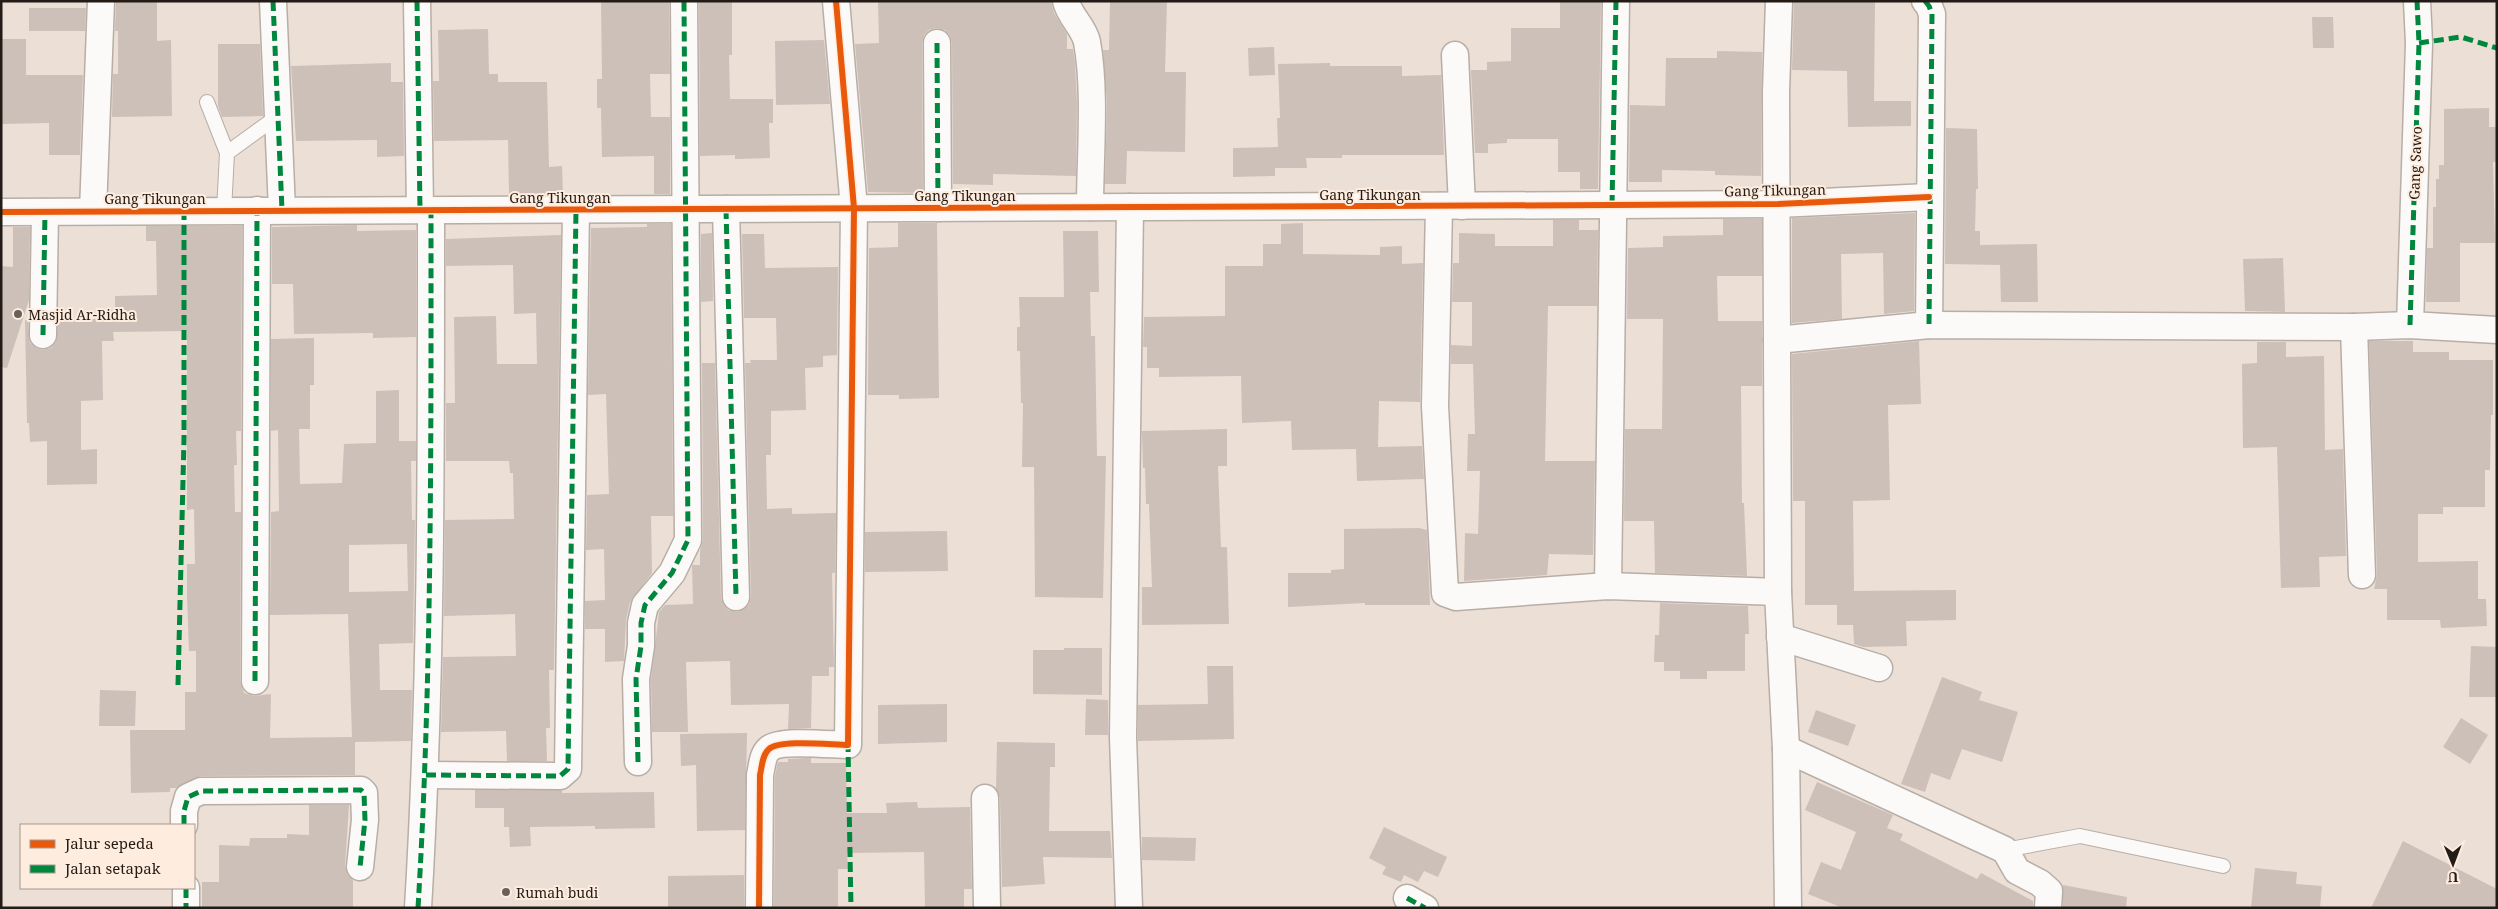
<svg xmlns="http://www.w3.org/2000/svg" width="2498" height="909" font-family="'Noto Serif',serif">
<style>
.building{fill:#cdc0b9;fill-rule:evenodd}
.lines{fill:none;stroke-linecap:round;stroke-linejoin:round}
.service-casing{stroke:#b7aea6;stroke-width:16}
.minor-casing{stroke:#b7aea6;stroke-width:29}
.service{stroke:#fcfaf9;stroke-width:14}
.minor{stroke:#fcfaf9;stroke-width:26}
.quiet{stroke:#00873e;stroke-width:5;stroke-dasharray:10 5;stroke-linecap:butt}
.cycleway-casing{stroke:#feecdf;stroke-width:9}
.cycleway{stroke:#e8590c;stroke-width:6}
.poi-dot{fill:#696059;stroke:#feecdf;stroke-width:2}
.labels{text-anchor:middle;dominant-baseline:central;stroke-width:4;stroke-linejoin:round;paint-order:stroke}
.street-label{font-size:14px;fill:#231b15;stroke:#feecdf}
.poi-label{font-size:14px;fill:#231b15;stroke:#feecdf;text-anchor:start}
</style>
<rect width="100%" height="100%" fill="#ebdfd6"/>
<g class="building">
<polygon points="116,1 157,1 157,41 171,40 172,116 112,117 113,74 118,74 118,31 115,31"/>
<polygon points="601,1 669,1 670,74 650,74 651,117 670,117 670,194 654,194 654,156 602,157 601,108 597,108 597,79 602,79"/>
<polygon points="699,1 732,1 732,55 729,55 730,99 773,99 773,123 769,123 770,158 735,159 735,155 700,156"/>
<polygon points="878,1 1051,1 1054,13 1067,34 1067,49 1073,49 1075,63 1077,103 1076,176 993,174 993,185 953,184 952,43 950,36 945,30 936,28 929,30 924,35 922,43 923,193 868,192 855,44 879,43"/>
<polygon points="1110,1 1167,1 1165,72 1186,72 1185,152 1127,151 1126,184 1105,184 1107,102 1103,50 1109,50"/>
<polygon points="1560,1 1601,1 1598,189 1580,189 1580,172 1558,172 1558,139 1507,139 1507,143 1488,144 1488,153 1475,153 1471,70 1487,70 1487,62 1511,61 1511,28 1560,28"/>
<polygon points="1794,1 1875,1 1874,101 1911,101 1911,126 1848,127 1847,71 1792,70"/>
<polygon points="29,8 86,8 85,31 29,31"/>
<polygon points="2312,17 2333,17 2334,48 2313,48"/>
<polygon points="488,29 489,74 498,74 498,82 547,82 549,167 562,166 563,193 509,194 508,140 434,141 433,81 439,81 438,30"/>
<polygon points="1,39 26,39 26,75 83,75 80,155 49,155 49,123 1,124"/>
<polygon points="824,40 830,104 776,105 775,41"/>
<polygon points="218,44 260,44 263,116 222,117 218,106"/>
<polygon points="1274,47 1275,75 1249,76 1248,48"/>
<polygon points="1717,51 1762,52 1761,176 1715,175 1715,171 1662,170 1662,182 1629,182 1630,105 1665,106 1666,58 1717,58"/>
<polygon points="391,63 391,82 403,82 404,156 377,157 377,140 296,141 291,66"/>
<polygon points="1330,63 1330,66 1402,66 1402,76 1441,75 1444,155 1342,155 1342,158 1306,158 1307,168 1275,168 1275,176 1233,177 1233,148 1278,147 1277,118 1280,118 1278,64"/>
<polygon points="2489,108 2489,127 2496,127 2497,162 2493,162 2495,243 2460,243 2460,302 2426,302 2427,248 2433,248 2433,207 2436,207 2436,179 2439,179 2439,165 2444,165 2444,109"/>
<polygon points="1946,128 1977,129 1978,189 1976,189 1975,231 1980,231 1980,245 2037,244 2038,302 2001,302 2000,265 1945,264"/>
<polygon points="1915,213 1914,311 1884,314 1883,253 1841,254 1842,319 1792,323 1792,218"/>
<polygon points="1723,219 1762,219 1762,276 1717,276 1718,321 1762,321 1762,386 1741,386 1742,503 1744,503 1747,576 1655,573 1654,521 1624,521 1625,429 1662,429 1663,319 1627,319 1628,248 1663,247 1663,236 1723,235"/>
<polygon points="1553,220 1579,220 1579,230 1598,230 1597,306 1548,306 1545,461 1595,461 1593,555 1549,554 1547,575 1464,581 1465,533 1478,534 1480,471 1467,471 1468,434 1475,434 1473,364 1451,364 1451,345 1472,346 1472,302 1452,302 1453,263 1459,263 1459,233 1495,234 1495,246 1553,246"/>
<polygon points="898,223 937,223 939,398 899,399 899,395 868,395 869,248 898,247"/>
<polygon points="1303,223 1303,254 1380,255 1380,247 1402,246 1402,264 1423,263 1420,402 1379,401 1378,447 1422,446 1424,479 1357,481 1356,449 1292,450 1291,421 1242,423 1241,376 1159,377 1159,368 1147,368 1147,347 1143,347 1144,317 1225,316 1225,266 1263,266 1263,244 1281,244 1281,224"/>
<polygon points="647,224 671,224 673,516 651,516 652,573 630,602 626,620 624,661 605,662 605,629 585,629 585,601 605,600 604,549 586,550 587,495 609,494 606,394 588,395 591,228 647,227"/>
<polygon points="357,225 357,231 416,230 416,337 373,338 373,333 294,334 293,284 272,284 272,227"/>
<path d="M 146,226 L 242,226 L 241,431 L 236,431 L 237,465 L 234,465 L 235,512 L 241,512 L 240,681 L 244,693 L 254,696 L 271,694 L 270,738 L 352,737 L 348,614 L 270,615 L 271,512 L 279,511 L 278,430 L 271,431 L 271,339 L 314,338 L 314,385 L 310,385 L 310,429 L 299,429 L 300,484 L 342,483 L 344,444 L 376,443 L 376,391 L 399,390 L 399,441 L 416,441 L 416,461 L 411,461 L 412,520 L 415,520 L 413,643 L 379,644 L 380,690 L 412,690 L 411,741 L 355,742 L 355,775 L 201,776 L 176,788 L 170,788 L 170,792 L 131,793 L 130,730 L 185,730 L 185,692 L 196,692 L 196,651 L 189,651 L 187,596 L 187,564 L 195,564 L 194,509 L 187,510 L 187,331 L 113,332 L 114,341 L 102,341 L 103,400 L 81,401 L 81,450 L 97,449 L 97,484 L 47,485 L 47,441 L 30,442 L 29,423 L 27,423 L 25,320 L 28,320 L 30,343 L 36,348 L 43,350 L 51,348 L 56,342 L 58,319 L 101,319 L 101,310 L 115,310 L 115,296 L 157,295 L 156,241 L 146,241 ZM 407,544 L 408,591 L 349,592 L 349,545 Z"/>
<polygon points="13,227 30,227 29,300 7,368 1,367 1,266 13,267"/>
<polygon points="1063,231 1098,231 1099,292 1090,292 1091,336 1095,336 1097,456 1106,456 1103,598 1035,597 1034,467 1022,467 1023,403 1021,403 1020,351 1017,351 1017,327 1020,327 1019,297 1064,297"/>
<polygon points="712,233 713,301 701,302 701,234"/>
<polygon points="742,234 764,234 765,268 838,267 837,355 823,356 823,367 805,368 806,410 771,411 771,455 766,455 767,509 792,508 792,514 836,513 835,573 832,573 834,667 829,667 829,676 812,676 811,728 788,729 789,704 731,705 730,661 686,662 688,732 652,732 651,680 659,612 665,605 693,604 692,565 700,565 700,551 703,540 702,363 715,363 721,598 724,605 728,610 737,612 744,609 749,605 751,597 745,363 751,363 750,360 777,360 776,318 744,318"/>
<polygon points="561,235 554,670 549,670 550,728 546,728 547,761 507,761 506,731 441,732 443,657 516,656 515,614 444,616 445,520 514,519 513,473 510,473 509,461 446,461 446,403 455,403 454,317 496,316 497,364 537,364 536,313 514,314 513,265 446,266 446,239"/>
<polygon points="2283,258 2285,312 2245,311 2243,259"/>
<polygon points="1919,341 1921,404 1888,405 1890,500 1853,501 1854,591 1956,590 1956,620 1906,621 1907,646 1863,647 1854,644 1853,625 1837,625 1837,605 1805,605 1805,501 1793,501 1792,354"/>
<polygon points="2369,341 2413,341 2413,352 2449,352 2449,360 2493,360 2493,415 2491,415 2490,470 2485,470 2485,507 2443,507 2443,514 2418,514 2418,562 2478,561 2478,599 2486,599 2487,626 2441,628 2440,620 2387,620 2387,589 2374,589 2377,575"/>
<polygon points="2257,342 2286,342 2286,357 2324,356 2325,450 2343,449 2346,556 2319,557 2320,587 2281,588 2277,447 2243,448 2242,364 2257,363"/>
<polygon points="1227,429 1227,466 1218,466 1221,547 1227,547 1229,624 1142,625 1142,587 1152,587 1149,504 1146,504 1145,468 1143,468 1142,431"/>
<polygon points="1419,528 1427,530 1430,605 1365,605 1365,603 1288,607 1288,573 1331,573 1331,570 1344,569 1344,529"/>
<polygon points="947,531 948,571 865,572 865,532"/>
<polygon points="1660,603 1748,606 1749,634 1745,634 1745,671 1707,671 1707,679 1680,679 1680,671 1664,671 1664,662 1654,662 1655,635 1659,635"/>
<polygon points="2471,646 2497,647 2497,697 2469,697"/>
<polygon points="1064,648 1102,648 1102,695 1033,694 1033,650 1064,650"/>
<polygon points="1207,666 1233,666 1234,739 1138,741 1138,705 1208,704"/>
<polygon points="1942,677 1982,692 1979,700 2018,712 2002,762 1962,749 1950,780 1931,773 1925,792 1901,784"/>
<polygon points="100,690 136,691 135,726 99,726"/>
<polygon points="1086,699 1108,700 1108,735 1085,735"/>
<polygon points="947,704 947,742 878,744 878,705"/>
<polygon points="1816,710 1856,725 1848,746 1808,732"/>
<polygon points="2461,718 2488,735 2470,764 2443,747"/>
<polygon points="747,733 745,830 697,831 696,765 681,766 680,734"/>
<polygon points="997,742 1055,743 1055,767 1050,767 1049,831 1110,831 1112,858 1043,857 1045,884 1002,887 1000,798 996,789"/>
<polygon points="806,758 811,758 811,763 846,763 847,813 887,813 886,803 917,802 918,808 970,807 972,889 964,889 964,908 925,908 924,852 847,853 848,869 838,869 838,908 774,908 775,777 777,765 778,762 788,762 788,759"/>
<polygon points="1817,782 1893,815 1887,828 1903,834 1900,840 1977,879 1981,873 2033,901 2033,908 1843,908 1808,894 1821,862 1841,870 1856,832 1805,810"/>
<polygon points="475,790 562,790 562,793 654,792 655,828 595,829 595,826 530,827 531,846 510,847 509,827 504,827 504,808 475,808"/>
<polygon points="309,805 349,805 345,866 347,874 353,880 353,908 202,908 202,882 219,882 219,845 249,846 250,838 287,838 287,834 309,835"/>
<polygon points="1384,827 1447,857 1438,877 1424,871 1418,882 1404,875 1401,882 1382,874 1386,867 1369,858"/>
<polygon points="1142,837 1196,838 1195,861 1142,860"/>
<polygon points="2403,841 2497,889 2497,908 2371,908"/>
<polygon points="2255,868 2297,872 2296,884 2322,886 2320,908 2251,908"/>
<polygon points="744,875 744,908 668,908 668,876"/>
<polygon points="2063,885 2127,897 2126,908 2063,908"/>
</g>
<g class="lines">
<defs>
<g id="service">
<polyline points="207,102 227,153"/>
<polyline points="224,211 227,153 278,116"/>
<polyline points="2005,850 2080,836 2223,866"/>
</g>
<g id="minor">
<polyline points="273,1 282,210"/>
<polyline points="417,1 420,210"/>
<path d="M 1066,1 C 1069,16 1084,27 1087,42 C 1096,91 1090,157 1090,207"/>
<polyline points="1779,1 1776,92 1778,592 1786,749 1788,908"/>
<polyline points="1925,1 1929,6 1932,14 1929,325"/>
<polyline points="937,43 938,208"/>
<polyline points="1455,55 1462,206"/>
<polyline points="1439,206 1435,406 1445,593 1456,597 1608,586 1778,592"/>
<polyline points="726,209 736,597"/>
<polyline points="93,211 101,1"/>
<polyline points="1,212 1612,205 1778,204 1929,197"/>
<polyline points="2410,325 2419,43 2417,1"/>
<polyline points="2354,327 2362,575"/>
<polyline points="43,335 45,212"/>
<polyline points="1777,340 1929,325 2354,327 2410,325 2497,330"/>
<polyline points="1608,586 1616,1"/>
<polyline points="1780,637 1879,668"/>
<polyline points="255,681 257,210"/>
<polyline points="1786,749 2005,850 2017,871 2040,883 2049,891 2048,908"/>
<polyline points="638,762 636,679 641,646 641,623 645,605 672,573 688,540 684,1"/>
<polyline points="426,775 560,776 568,769 576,209"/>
<polyline points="985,798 987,908"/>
<polyline points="184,825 184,811 188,797 201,791 361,790 364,793 365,820 360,867"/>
<polyline points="186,888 186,908"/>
<polyline points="1407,898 1425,908"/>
<path d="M 418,908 C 432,675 431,443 431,210"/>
<path d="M 759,908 L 760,775 C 762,767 762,755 769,749 C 780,739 832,745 848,745 L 854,208 L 836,1"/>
<polyline points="1129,908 1123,737 1130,207"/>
</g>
</defs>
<use href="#service" class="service-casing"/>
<use href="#minor" class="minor-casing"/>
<use href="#service" class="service"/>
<use href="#minor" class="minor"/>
<g class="quiet">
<polyline points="273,1 282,210"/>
<polyline points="417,1 420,210"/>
<polyline points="1925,1 1929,6 1932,14 1929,325"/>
<polyline points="937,43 938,208"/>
<polyline points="2419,43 2461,37 2497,48"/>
<polyline points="1612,205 1616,1"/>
<polyline points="726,209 736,597"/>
<polyline points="2410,325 2419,43 2417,1"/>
<polyline points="43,335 45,212"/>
<polyline points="255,681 257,210"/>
<polyline points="178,685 184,439 184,211"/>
<polyline points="845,745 848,745 851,908"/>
<polyline points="638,762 636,679 641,646 641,623 645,605 672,573 688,540 684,1"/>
<polyline points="426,775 560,776 568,769 576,209"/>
<polyline points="184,825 184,811 188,797 201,791 361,790 364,793 365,820 360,867"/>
<polyline points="186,888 186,908"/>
<polyline points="1407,898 1425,908"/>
<path d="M 418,908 C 432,675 431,443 431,210"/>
</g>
<defs>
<g id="cycleway">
<polyline points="1,212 1612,205 1778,204 1929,197"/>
<path d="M 759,908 L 760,775 C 762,767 762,755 769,749 C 780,739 832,745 848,745 L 854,208 L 836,1"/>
</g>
</defs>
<use href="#cycleway" class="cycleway-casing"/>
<use href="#cycleway" class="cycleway"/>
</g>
<g class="poi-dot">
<circle cx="18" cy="314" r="5"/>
<circle cx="506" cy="892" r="5"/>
</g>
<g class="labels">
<g class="street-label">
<text transform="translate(2415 163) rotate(-88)">Gang Sawo</text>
<text transform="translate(1775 190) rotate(-1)">Gang Tikungan</text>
<text x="1370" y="194">Gang Tikungan</text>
<text x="965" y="195">Gang Tikungan</text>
<text x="560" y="197">Gang Tikungan</text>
<text x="155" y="198">Gang Tikungan</text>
</g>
<g class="poi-label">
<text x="28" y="314">Masjid Ar-Ridha</text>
<text x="516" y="892">Rumah budi</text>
</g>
</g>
<rect width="2498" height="909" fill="none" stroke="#231b15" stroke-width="5"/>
<rect x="20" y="824" width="175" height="65" fill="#feecdf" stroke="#a6988e"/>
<rect x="30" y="840" width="25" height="8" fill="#e8590c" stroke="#a6988e"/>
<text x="65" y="849" font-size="15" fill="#231b15">Jalur sepeda</text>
<rect x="30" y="865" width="25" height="8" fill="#00873e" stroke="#a6988e"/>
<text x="65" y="874" font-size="15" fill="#231b15">Jalan setapak</text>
<g transform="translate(2453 864) rotate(179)" stroke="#feecdf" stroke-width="4" paint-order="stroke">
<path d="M0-4L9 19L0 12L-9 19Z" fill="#231b15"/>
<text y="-8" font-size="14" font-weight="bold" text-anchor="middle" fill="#231b15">U</text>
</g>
</svg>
